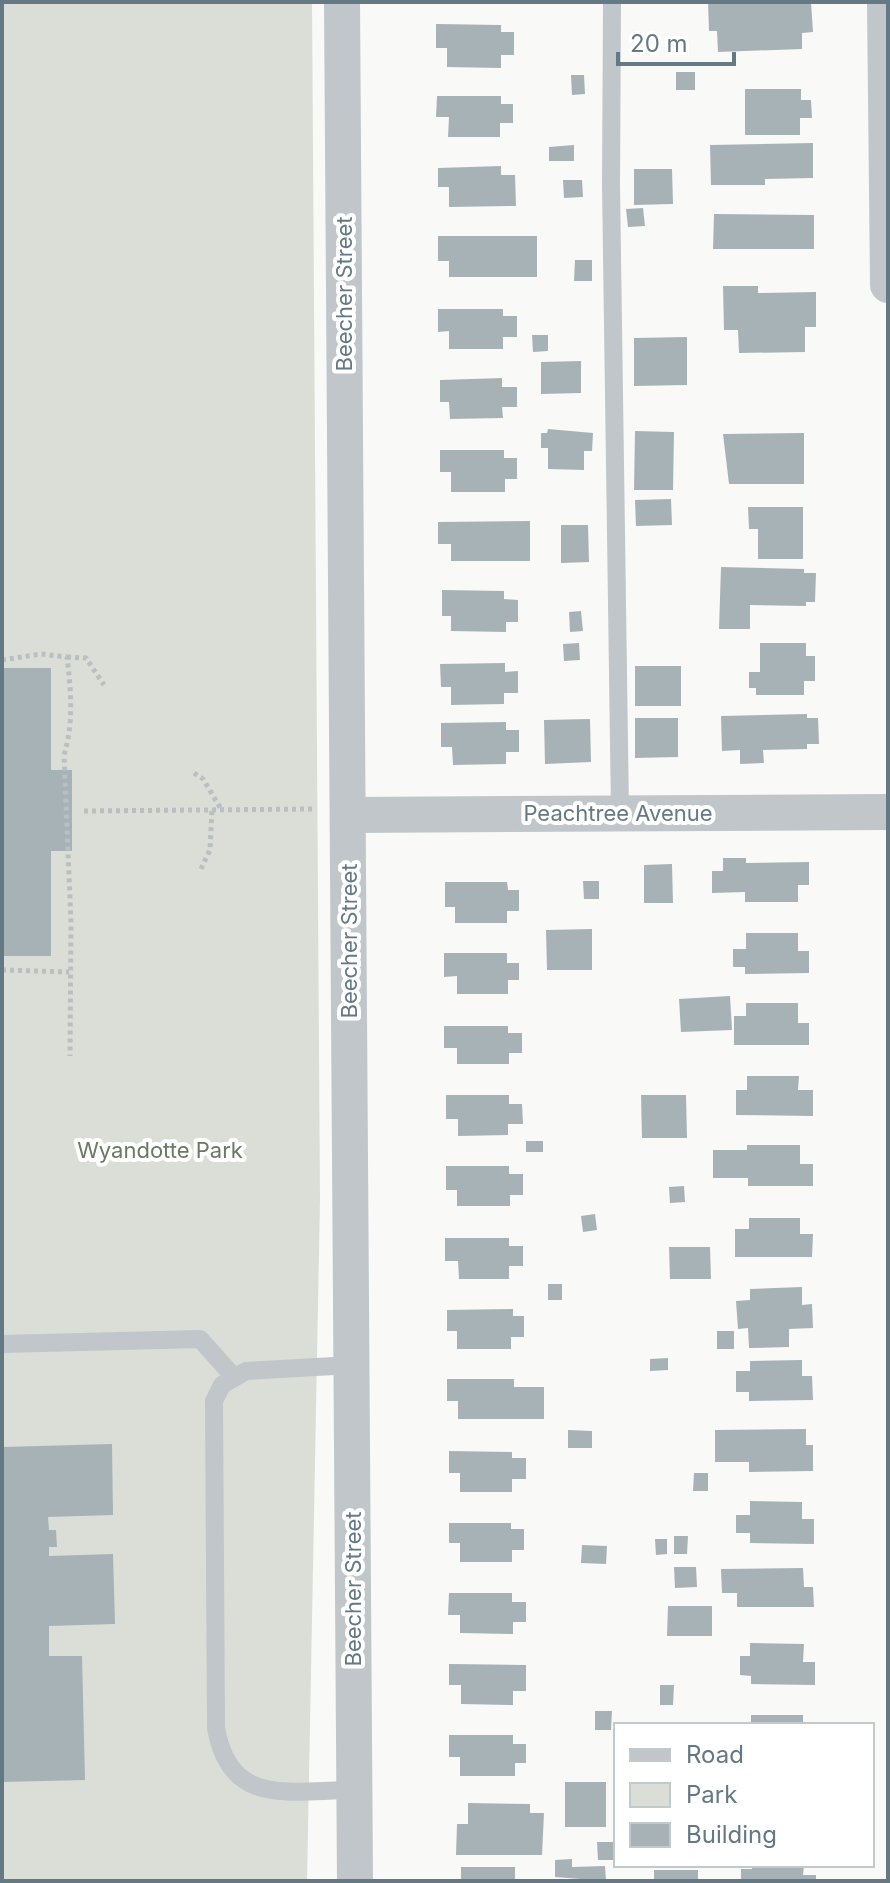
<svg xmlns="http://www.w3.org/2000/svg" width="890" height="1883" font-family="Inter,sans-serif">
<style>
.green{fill:#daded6}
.building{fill:#a7b2b7}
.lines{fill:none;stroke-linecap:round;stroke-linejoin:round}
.path{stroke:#babfc1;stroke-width:5;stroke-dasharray:4 4;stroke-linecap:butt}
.lane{stroke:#c0c6c9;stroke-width:18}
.street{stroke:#c0c6c9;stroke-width:36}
.labels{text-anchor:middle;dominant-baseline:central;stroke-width:8;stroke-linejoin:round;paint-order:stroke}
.street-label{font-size:22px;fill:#647983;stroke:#fff}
.park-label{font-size:22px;fill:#6a7a63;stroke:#fff}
</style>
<rect width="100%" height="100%" fill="#f9f9f7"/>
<polygon class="green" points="2,2 312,2 320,1200 307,1881 2,1881"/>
<g class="building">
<polygon points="708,2 811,2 813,32 802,33 802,49 718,52 717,31 709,31"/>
<polygon points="436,24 501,25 501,32 514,32 514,55 501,55 501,68 447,67 447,48 436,48"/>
<rect x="676" y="72" width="19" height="18"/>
<polygon points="571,75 584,75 585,94 572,95"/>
<polygon points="745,89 801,89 801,100 811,100 812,118 800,118 800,135 745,135"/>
<polygon points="437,96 501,96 501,104 513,104 513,123 500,123 500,137 448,137 449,117 436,117"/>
<polygon points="813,143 813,178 765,179 765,185 711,185 710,145"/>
<polygon points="574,145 574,161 549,161 549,147"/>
<polygon points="501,166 501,175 515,175 516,206 449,207 449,187 438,187 438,168"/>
<polygon points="634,169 672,169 673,204 634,205"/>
<polygon points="563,180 582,180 583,197 564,198"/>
<polygon points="643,208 645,226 628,227 626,209"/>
<polygon points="714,214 814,215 814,249 713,249"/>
<polygon points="438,236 537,236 537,277 449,277 449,261 438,261"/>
<polygon points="575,260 592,260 592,281 574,281"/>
<polygon points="723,286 758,286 758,293 816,292 816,327 805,327 805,352 739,353 738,330 724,330"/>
<polygon points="438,309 503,309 503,316 517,316 517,337 503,337 503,349 449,349 449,331 438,332"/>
<polygon points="532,335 548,335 548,351 533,352"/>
<polygon points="687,337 687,385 634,386 634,338"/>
<polygon points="581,361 581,393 541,394 541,362"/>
<polygon points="502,378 502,387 517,387 517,407 502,407 503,418 450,419 449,402 440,402 440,380"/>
<polygon points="548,429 593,433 592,451 584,451 584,470 548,469 548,448 541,448 541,433 547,433"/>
<polygon points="635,431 674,432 673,490 634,490"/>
<polygon points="804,433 804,484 729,484 723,434"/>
<polygon points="440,450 504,450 504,458 517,458 517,479 505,479 505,492 451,492 451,472 440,472"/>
<polygon points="671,499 672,525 636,526 635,500"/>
<polygon points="748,507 803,507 803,559 758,559 758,529 749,529"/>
<polygon points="530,521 530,561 451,561 451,544 438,544 438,522"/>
<polygon points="561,525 588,525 589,562 561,563"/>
<polygon points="721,567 804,569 804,573 816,573 815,602 806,602 806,606 750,605 750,629 719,629"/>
<polygon points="442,590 504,591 504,599 518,600 518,622 506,622 506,632 451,631 451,616 442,616"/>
<polygon points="581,611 583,631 570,632 569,612"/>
<polygon points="579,643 580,660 564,661 563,644"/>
<polygon points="760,643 806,643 806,656 815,656 815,681 804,681 804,695 756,695 756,688 749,688 749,672 760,672"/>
<polygon points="505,663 505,672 518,671 518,693 504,693 504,704 451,705 451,687 441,687 440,664"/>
<rect x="635" y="666" width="46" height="40"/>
<polygon points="2,668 51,668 51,770 72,770 72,851 51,851 51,956 2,956"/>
<polygon points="807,714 807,718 818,718 819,744 807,744 807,749 763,750 764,763 740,764 740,750 722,751 721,716"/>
<polygon points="635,718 678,718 678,757 635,758"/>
<polygon points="590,719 591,762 545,764 544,720"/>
<polygon points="506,722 506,730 519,730 519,752 506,752 506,764 453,765 452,747 441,747 441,723"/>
<polygon points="723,858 746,858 746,863 809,862 809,885 798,885 798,902 745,902 745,892 712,893 712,871 723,871"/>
<polygon points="672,864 673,903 644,903 644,865"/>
<polygon points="583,881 599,881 599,899 584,899"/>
<polygon points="445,882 507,882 508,890 519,890 519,911 507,911 507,923 455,923 455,907 445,907"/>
<polygon points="592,929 592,970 547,970 546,930"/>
<polygon points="746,933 798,933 798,951 809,951 809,973 745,974 745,967 733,967 733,949 746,949"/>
<polygon points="444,953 507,953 507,963 519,963 519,980 508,980 508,994 457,994 457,976 444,977"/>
<polygon points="730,996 732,1030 681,1032 679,999"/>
<polygon points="746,1003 798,1003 798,1023 809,1023 809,1045 734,1045 734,1016 746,1016"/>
<polygon points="444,1026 508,1026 508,1033 522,1033 522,1053 509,1053 509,1064 457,1064 457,1048 444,1048"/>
<polygon points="747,1076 799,1076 798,1090 813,1090 813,1116 736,1115 736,1090 747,1090"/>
<polygon points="446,1095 509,1095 509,1104 522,1104 523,1124 508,1124 508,1135 458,1136 458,1119 446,1119"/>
<polygon points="641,1095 686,1095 687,1138 642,1138"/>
<rect x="526" y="1141" width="17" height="11"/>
<polygon points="747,1145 800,1145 800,1164 813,1164 813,1186 748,1186 748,1178 713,1178 713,1150 747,1150"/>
<polygon points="446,1166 509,1166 509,1174 523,1174 523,1195 510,1195 510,1206 457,1206 457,1190 446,1190"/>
<polygon points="684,1186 685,1202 670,1203 669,1187"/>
<polygon points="595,1214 597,1230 583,1232 581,1216"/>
<polygon points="749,1218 800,1218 800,1234 813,1234 812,1257 735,1257 735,1229 749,1229"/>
<polygon points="445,1238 509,1238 509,1246 523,1246 523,1266 509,1266 509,1279 459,1279 458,1261 445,1261"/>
<polygon points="669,1247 710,1247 711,1279 670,1279"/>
<rect x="548" y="1284" width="14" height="16"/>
<polygon points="802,1287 802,1305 812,1304 813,1328 789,1329 789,1347 749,1348 748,1328 738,1329 736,1301 750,1300 750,1289"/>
<polygon points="513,1309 513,1316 524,1316 524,1337 511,1337 511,1349 457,1349 457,1331 447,1331 447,1310"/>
<rect x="717" y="1331" width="17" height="18"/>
<polygon points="668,1358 668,1370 650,1371 650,1359"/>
<polygon points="802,1360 802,1376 812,1376 813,1400 749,1401 749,1392 736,1392 736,1371 750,1371 750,1361"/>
<polygon points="447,1379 514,1379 514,1387 544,1387 544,1419 458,1419 458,1401 447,1401"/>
<polygon points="806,1429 806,1445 813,1445 813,1471 749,1472 749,1462 715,1462 715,1430"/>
<polygon points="568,1430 592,1431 592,1448 568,1448"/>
<polygon points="112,1444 113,1515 48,1517 49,1530 56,1530 57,1547 49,1547 49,1556 113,1554 115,1624 49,1626 49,1656 82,1656 85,1780 2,1782 2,1447"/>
<polygon points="449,1451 512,1452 512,1458 526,1458 526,1479 512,1479 512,1492 460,1492 460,1473 449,1473"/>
<polygon points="694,1473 708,1473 708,1491 693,1491"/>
<polygon points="750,1501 802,1502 802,1519 814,1519 814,1544 750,1543 750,1533 736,1533 736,1515 750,1515"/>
<polygon points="449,1523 511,1523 511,1529 524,1529 524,1550 512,1550 512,1562 460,1562 460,1543 449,1543"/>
<polygon points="674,1536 688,1536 687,1554 674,1554"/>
<polygon points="655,1539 667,1539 667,1554 656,1555"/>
<polygon points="582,1545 607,1546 606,1564 581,1563"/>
<polygon points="674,1567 696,1567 697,1587 675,1588"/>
<polygon points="803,1568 804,1587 813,1587 814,1607 737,1607 737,1593 722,1593 721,1569"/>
<polygon points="449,1593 512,1593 512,1602 526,1602 526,1622 513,1622 513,1634 460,1633 460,1615 448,1615"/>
<polygon points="668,1606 712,1606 712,1636 667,1636"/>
<polygon points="750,1643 804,1644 803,1662 815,1662 815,1685 751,1684 751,1676 740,1675 740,1656 750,1656"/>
<polygon points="449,1664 526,1665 526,1691 513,1691 513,1705 461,1704 461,1685 449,1685"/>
<polygon points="660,1685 674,1685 673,1705 660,1705"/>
<polygon points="595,1711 612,1711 611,1730 595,1730"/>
<rect x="751" y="1715" width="52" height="10"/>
<polygon points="449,1735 513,1735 513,1744 526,1744 526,1763 515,1763 515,1776 460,1776 460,1757 449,1757"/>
<rect x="565" y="1782" width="41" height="45"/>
<polygon points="468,1803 530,1804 530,1813 544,1813 542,1855 456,1855 457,1824 468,1824"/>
<polygon points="597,1842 615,1842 615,1860 598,1860"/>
<polygon points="572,1859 572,1867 605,1866 606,1881 555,1877 555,1860"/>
<polygon points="752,1865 804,1865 803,1875 816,1875 816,1881 741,1881 741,1869 752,1869"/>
<rect x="461" y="1867" width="54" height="14"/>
<rect x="654" y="1870" width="44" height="11"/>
</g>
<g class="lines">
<g class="path">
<polyline points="67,657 86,658 104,685"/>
<path d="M 2,660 L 41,654 L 67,657 C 71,691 74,722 64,755 L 71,923 L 70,1056"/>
<polyline points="194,773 203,779 221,809"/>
<polyline points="84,811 312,809"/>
<polyline points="201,869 210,850 212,809"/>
<polyline points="2,970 69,972"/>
</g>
<g class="lane">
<polyline points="612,2 611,185 620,813"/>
<polyline points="2,1344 200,1339 234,1377"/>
<path d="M 352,1365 L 246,1371 L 222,1385 L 214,1401 L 216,1728 C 230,1808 290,1790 354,1790"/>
</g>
<g class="street">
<polyline points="342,2 355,1881"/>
<polyline points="885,2 888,285"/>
<polyline points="349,815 888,812"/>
</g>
</g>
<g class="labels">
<g class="street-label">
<text transform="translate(344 294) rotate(-90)">Beecher Street</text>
<text x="618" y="813">Peachtree Avenue</text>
<text transform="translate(349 941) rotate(-90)">Beecher Street</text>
<text transform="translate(353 1589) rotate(-90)">Beecher Street</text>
</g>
<g class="park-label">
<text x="160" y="1150">Wyandotte Park</text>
</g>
</g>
<rect width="890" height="1883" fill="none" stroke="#647983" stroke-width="8"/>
<rect x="614" y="1723" width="260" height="144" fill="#ffffff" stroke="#c1c9cd" stroke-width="2"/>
<rect x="630" y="1749" width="40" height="12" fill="#c0c6c9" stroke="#c1c9cd" stroke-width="2"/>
<text x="686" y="1763" font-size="24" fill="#647983">Road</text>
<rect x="630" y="1783" width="40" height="24" fill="#daded6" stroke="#c1c9cd" stroke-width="2"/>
<text x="686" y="1803" font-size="24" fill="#647983">Park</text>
<rect x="630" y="1823" width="40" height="24" fill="#a7b2b7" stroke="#c1c9cd" stroke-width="2"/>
<text x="686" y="1843" font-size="24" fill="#647983">Building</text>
<path d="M618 52v12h116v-12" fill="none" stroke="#647983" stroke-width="4"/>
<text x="630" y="52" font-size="24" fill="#647983" stroke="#ffffff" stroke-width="6" paint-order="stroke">20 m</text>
</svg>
